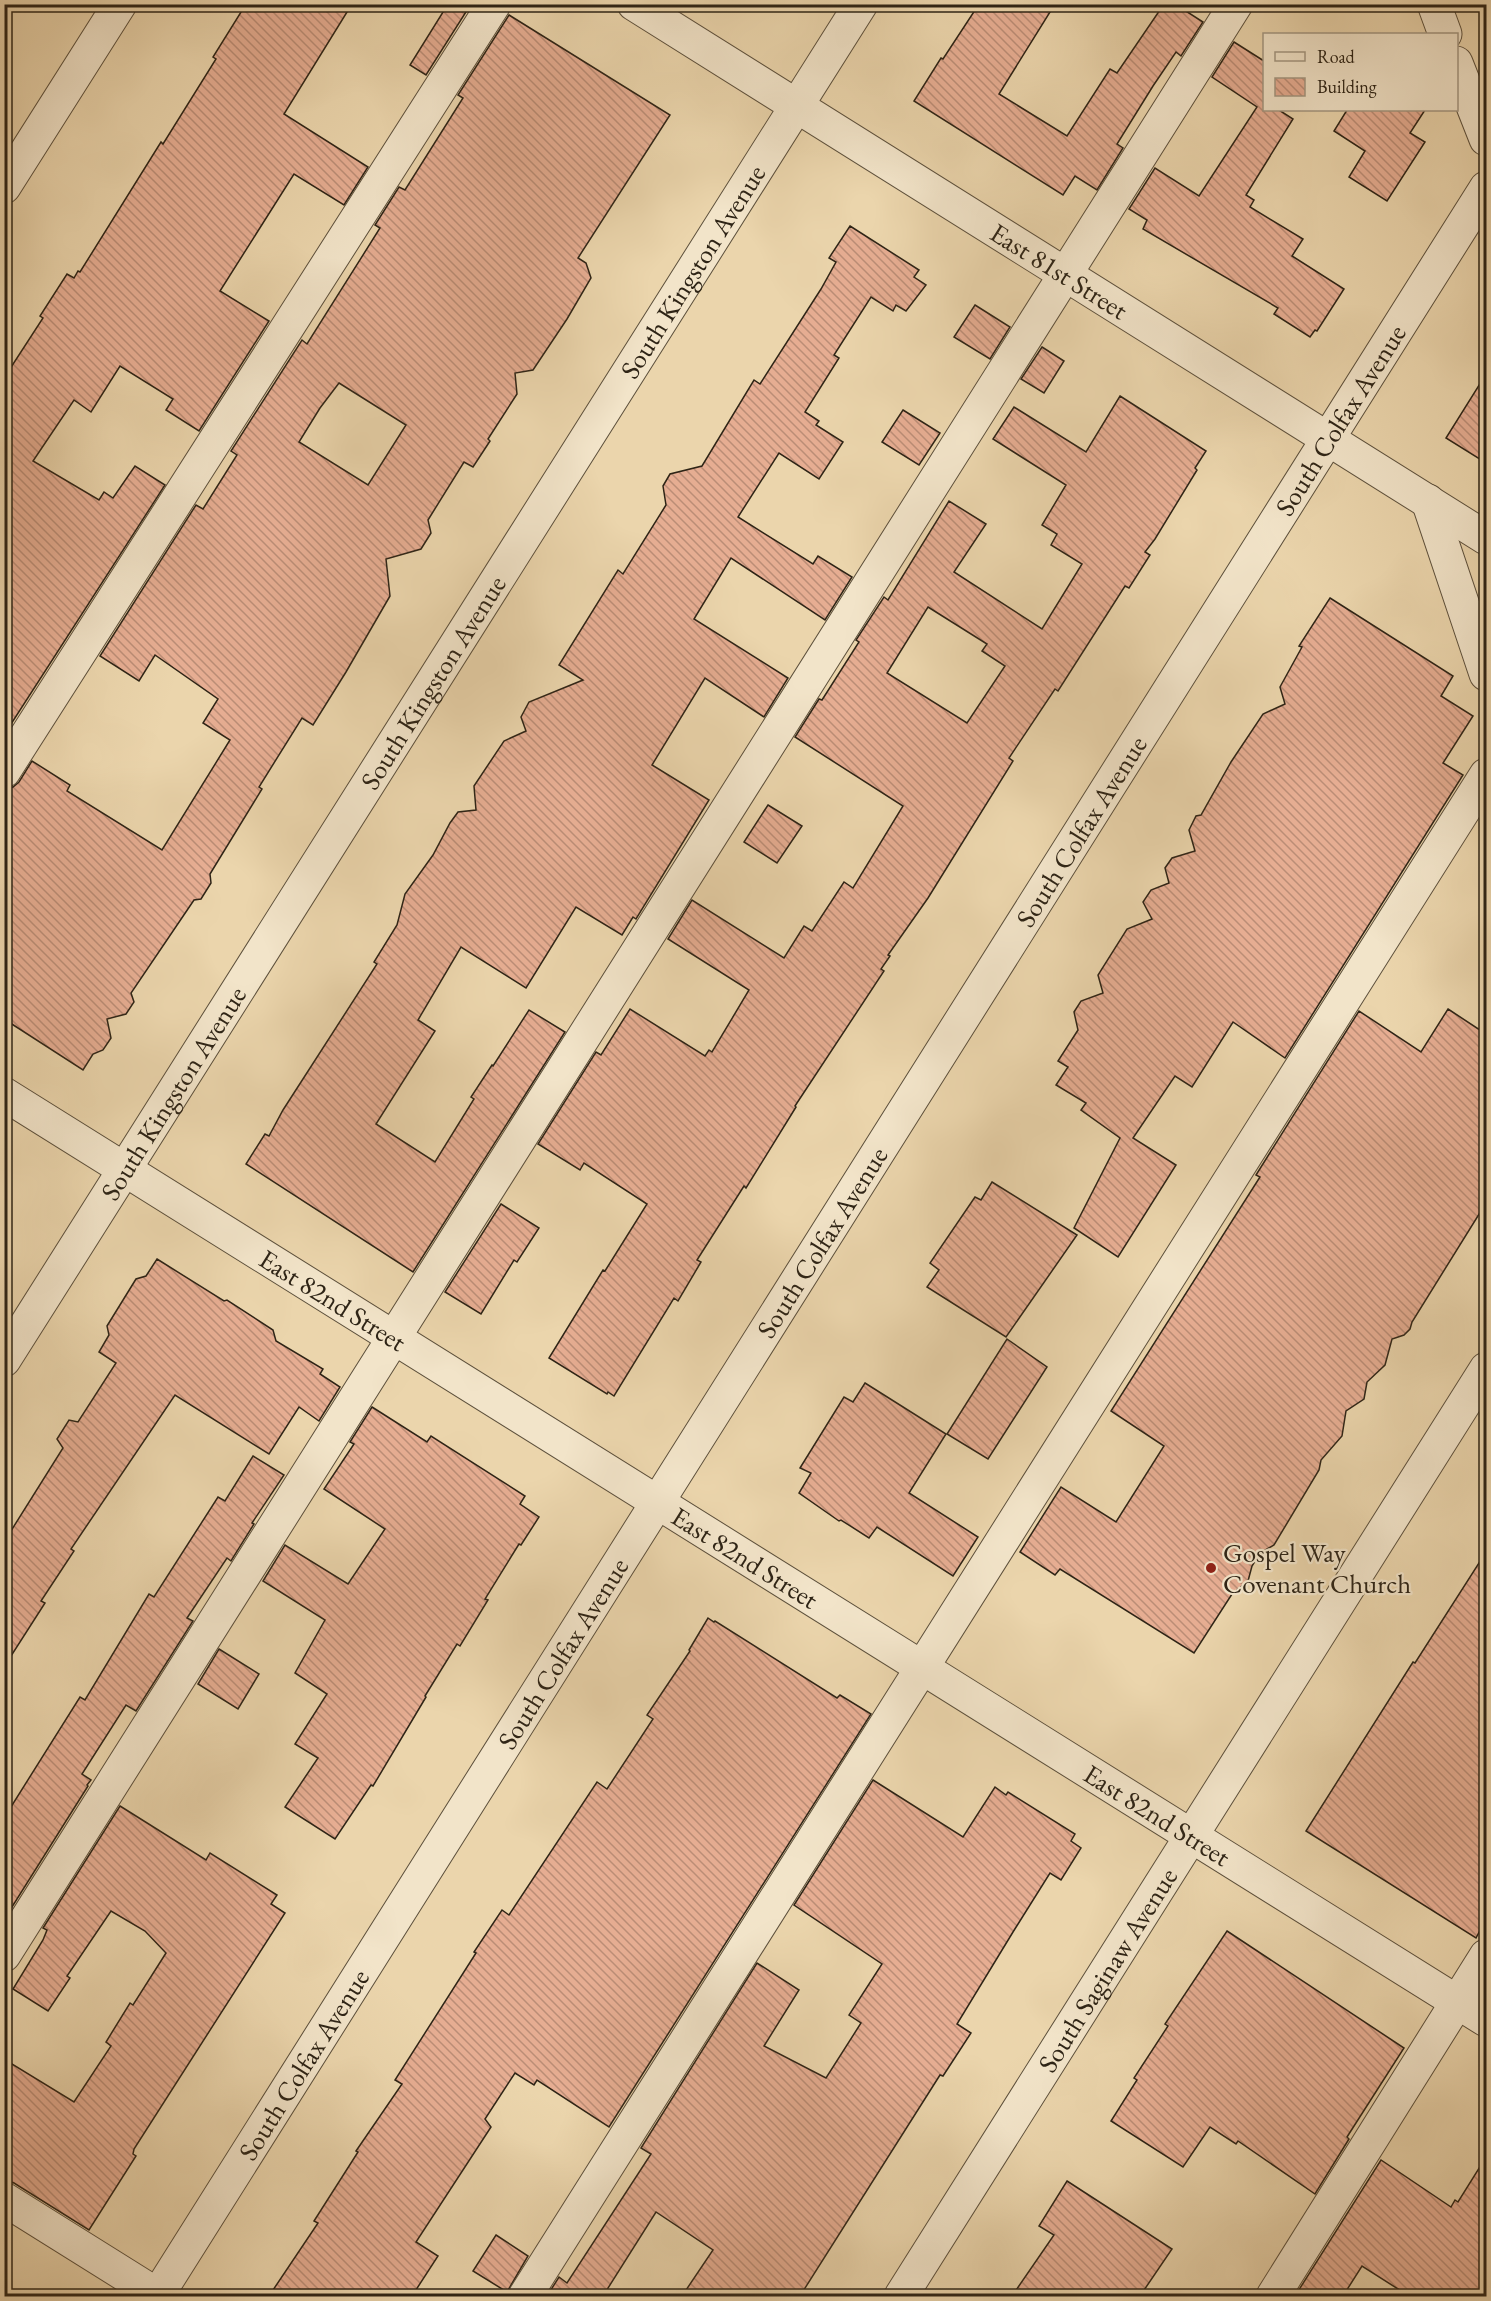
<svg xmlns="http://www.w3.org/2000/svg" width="1491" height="2301" font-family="'EB Garamond',serif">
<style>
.building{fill:url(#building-back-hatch);stroke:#2e2416;stroke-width:1.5;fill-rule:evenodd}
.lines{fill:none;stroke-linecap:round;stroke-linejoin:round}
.minor-casing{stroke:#5d503c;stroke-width:35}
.minor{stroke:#f2e4c9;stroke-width:33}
.poi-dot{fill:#8f2418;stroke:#f2e4c9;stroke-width:2}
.labels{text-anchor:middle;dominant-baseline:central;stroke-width:4.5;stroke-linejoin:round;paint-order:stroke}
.street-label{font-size:27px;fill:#2e2416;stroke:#f2e4c9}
.poi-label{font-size:27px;fill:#2e2416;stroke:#f2e4c9;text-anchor:start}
</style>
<defs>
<pattern id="building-back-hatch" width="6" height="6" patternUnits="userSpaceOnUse" patternTransform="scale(1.5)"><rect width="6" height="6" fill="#e6ad92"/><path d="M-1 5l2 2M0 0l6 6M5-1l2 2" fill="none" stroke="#bb8d76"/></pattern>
</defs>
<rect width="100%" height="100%" fill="#ebd5ac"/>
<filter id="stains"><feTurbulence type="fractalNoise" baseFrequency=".00333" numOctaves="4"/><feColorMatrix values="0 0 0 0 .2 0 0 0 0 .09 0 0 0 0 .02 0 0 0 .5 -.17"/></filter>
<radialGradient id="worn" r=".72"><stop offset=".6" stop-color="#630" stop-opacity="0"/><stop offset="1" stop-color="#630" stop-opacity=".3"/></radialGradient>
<g class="building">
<polygon points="246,4 352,4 284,114 368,167 344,205 294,174 220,291 269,321 199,431 166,410 173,399 120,366 91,412 74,400 33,461 99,500 104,492 113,498 135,466 165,485 4,735 4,378 43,318 40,316 67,274 74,278 78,271 80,272 161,142 163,144 216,59 213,57"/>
<polygon points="448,4 471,4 426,75 410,65"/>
<polygon points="979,4 1055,4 999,94 1067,136 1110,69 1117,73 1164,4 1175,4 1203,22 1181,56 1176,52 1153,86 1117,144 1123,148 1097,190 1075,176 1063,195 914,101 941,58 943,59"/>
<path d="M 509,15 L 670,115 L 578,258 L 586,263 L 591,278 L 567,319 L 533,370 L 515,373 L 517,394 L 488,439 L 490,441 L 473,467 L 464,462 L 428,520 L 431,533 L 421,549 L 386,559 L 390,596 L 346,672 L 313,725 L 302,718 L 259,787 L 262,789 L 210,874 L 211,883 L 201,899 L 194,900 L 131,993 L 134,1002 L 126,1014 L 107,1019 L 111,1038 L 103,1050 L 93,1054 L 83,1070 L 4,1019 L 4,790 L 13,787 L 19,782 L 32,761 L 70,785 L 67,791 L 162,850 L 230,740 L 203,723 L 218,699 L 155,655 L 139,681 L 100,656 L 196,505 L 203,509 L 237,455 L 231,451 L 302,340 L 307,344 L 380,228 L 375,225 L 399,187 L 405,190 L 463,98 L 458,95 ZM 339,383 L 406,425 L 368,485 L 299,442 L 320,408 Z"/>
<polygon points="1234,42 1264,61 1264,110 1279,110 1293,119 1246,195 1254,200 1250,207 1303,239 1292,256 1344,289 1317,331 1315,330 1310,337 1274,314 1278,308 1143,229 1147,220 1129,209 1155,168 1199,196 1257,107 1212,77"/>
<polygon points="1347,110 1425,110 1410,133 1425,142 1387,201 1349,177 1365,151 1334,131"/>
<polygon points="850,226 919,270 914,277 926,285 906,311 896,305 893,311 871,297 834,355 839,358 805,412 819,421 816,425 843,442 819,479 779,453 738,517 813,564 818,556 852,577 825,620 731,558 694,619 788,678 764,717 705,678 652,765 709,800 636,919 633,917 622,935 576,907 526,988 461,947 418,1020 435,1031 376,1124 435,1162 474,1099 471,1097 492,1065 493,1066 529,1010 565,1032 413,1272 246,1164 265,1134 269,1136 283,1110 377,964 374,962 397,925 405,894 433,855 450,823 458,812 476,810 474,786 504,741 526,731 521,717 529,702 583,680 559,665 618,570 623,574 666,505 663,486 670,474 702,466 754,380 760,384 821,289 836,262 829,258"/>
<polygon points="975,305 1010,327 990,359 954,337"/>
<polygon points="1042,347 1064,361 1044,393 1021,379"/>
<polygon points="1486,374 1486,463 1446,438"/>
<path d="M 1120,396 L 1206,451 L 1195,468 L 1197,470 L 1155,539 L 1145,552 L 1150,555 L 1129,588 L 1125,586 L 1058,691 L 1055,689 L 1009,758 L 1013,761 L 928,898 L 888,955 L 890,956 L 881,969 L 884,971 L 795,1106 L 796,1107 L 746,1188 L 744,1186 L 697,1260 L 701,1262 L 678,1301 L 674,1298 L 614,1396 L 608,1392 L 607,1394 L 549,1358 L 603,1270 L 605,1271 L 647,1204 L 584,1163 L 580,1170 L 538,1144 L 596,1052 L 601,1055 L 630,1009 L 705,1056 L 709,1050 L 712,1052 L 749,990 L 668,939 L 692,900 L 784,958 L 804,926 L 812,931 L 844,882 L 853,888 L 903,806 L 795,737 L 819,699 L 822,700 L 859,642 L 856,640 L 884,597 L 888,600 L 949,501 L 986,524 L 954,572 L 1042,629 L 1082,564 L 1051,545 L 1057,534 L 1042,525 L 1066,485 L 993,439 L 1014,407 L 1086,452 ZM 928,607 L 987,644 L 982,651 L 1005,666 L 967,723 L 887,673 Z"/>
<polygon points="903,410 940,433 919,465 882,442"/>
<polygon points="1330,598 1453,676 1441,696 1473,716 1443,763 1463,775 1285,1058 1233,1022 1192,1087 1175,1076 1133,1138 1176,1165 1118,1257 1074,1228 1120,1138 1081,1110 1086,1103 1056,1085 1068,1067 1058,1061 1078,1030 1074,1012 1081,1001 1103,993 1098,975 1127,929 1152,919 1143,902 1151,890 1169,883 1165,868 1172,858 1195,851 1189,830 1196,816 1201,815 1231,762 1263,714 1285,704 1280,687 1302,647 1299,646"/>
<polygon points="768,805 802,826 777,863 744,842"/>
<polygon points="1448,1009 1486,1034 1486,1203 1412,1322 1410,1329 1404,1335 1392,1339 1385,1365 1367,1382 1364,1399 1346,1411 1342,1436 1321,1460 1319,1470 1274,1545 1260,1553 1252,1566 1248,1581 1232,1594 1194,1653 1060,1569 1055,1575 1020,1552 1061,1487 1116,1522 1164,1446 1111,1411 1260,1177 1256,1175 1359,1011 1421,1052"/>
<polygon points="992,1182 1077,1235 1006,1337 927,1287 939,1270 930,1263 975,1197 981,1200"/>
<polygon points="501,1204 539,1228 517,1262 514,1260 481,1314 445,1292"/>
<polygon points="157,1259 224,1301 227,1300 273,1330 276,1341 323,1369 320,1374 340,1387 319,1421 299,1407 269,1454 175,1395 71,1549 74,1551 41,1601 45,1603 4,1667 4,1542 63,1448 57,1439 69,1420 78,1422 116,1363 99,1352 109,1335 107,1326 136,1279 146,1276"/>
<polygon points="1007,1339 1047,1367 988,1459 947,1434"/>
<polygon points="865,1383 946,1434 909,1493 978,1537 953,1576 877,1527 869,1538 841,1520 839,1521 799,1493 811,1473 800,1468 844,1397 853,1402"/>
<polygon points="372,1407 427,1442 431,1436 525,1496 520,1504 539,1517 521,1545 519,1544 485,1599 488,1600 460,1646 457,1644 425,1696 426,1697 373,1786 371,1785 335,1839 285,1807 318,1758 295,1744 327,1694 295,1673 325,1620 263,1581 285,1545 348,1584 385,1529 324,1489 354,1444 350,1442"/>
<polygon points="253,1456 284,1475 252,1523 254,1524 231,1561 227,1558 187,1618 193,1621 136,1711 126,1705 82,1774 91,1780 87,1785 88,1786 12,1907 4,1902 4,1818 80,1697 85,1700 149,1594 154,1597 218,1497 225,1501"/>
<polygon points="1486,1552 1486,1919 1476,1938 1306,1831 1413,1662 1415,1663"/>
<polygon points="708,1618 714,1622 715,1621 837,1698 840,1695 871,1714 609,2127 537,2080 534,2085 515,2073 485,2119 491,2127 416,2242 438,2256 412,2296 269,2296 318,2223 314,2221 358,2152 356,2151 402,2084 395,2080 476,1953 474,1952 502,1910 509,1915 597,1782 607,1789 653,1719 647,1715 690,1651 689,1650"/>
<polygon points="219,1649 259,1674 238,1709 198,1684"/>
<polygon points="873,1780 963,1837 995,1787 1006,1795 1008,1792 1075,1834 1071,1841 1081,1848 1061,1880 1050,1873 1013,1932 957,2024 971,2033 943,2076 940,2075 800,2296 682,2296 713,2250 656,2212 603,2296 547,2296 559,2277 567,2283 651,2154 641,2148 757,1963 799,1990 764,2046 826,2078 861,2023 849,2015 882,1964 794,1905"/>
<polygon points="120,1806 206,1860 210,1853 277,1895 271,1904 285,1913 134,2149 133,2154 136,2156 89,2230 14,2183 4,2180 4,2059 74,2102 111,2046 106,2042 130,2003 133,2005 166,1953 145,1931 111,1911 67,1976 70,1978 48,2011 13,1989 43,1940 47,1930 43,1928"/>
<polygon points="1227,1931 1404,2048 1347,2137 1349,2139 1315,2194 1238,2141 1236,2144 1210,2127 1183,2167 1111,2121 1137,2080 1134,2078 1168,2026 1165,2024"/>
<polygon points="1486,2157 1486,2296 1409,2296 1362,2266 1343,2296 1295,2296 1381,2160 1451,2207 1455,2200 1458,2202"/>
<polygon points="1067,2181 1172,2249 1140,2296 1012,2296 1054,2235 1039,2226"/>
<polygon points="496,2235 528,2256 507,2292 473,2271"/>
</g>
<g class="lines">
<defs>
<g id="minor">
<path id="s1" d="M 634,4 L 1486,538"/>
<polyline points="1434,4 1445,34"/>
<polyline points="1456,63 1486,139"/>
<polyline points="4,187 120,4"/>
<polyline points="1428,501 1486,674"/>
<polyline points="4,771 494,4"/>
<path id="s2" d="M 4,1094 L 1486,2020"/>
<path id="s3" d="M 4,1360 L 861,4"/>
<polyline points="4,1955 1236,4"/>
<polyline points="4,2199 159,2296"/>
<path id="s4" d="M 157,2296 L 1486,188"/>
<polyline points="525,2296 1486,775"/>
<path id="s5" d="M 901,2296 L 1486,1369"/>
<polyline points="1273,2296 1486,1956"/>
</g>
</defs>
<use href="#minor" class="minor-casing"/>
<use href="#minor" class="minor"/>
</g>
<circle class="poi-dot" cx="1211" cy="1568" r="6"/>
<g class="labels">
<g class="street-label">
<text stroke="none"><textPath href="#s1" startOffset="502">East 81st Street</textPath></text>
<text stroke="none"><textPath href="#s3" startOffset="1288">South Kingston Avenue</textPath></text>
<text stroke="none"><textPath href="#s4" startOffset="2218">South Colfax Avenue</textPath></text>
<text stroke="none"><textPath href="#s3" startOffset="802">South Kingston Avenue</textPath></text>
<text stroke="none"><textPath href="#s4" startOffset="1732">South Colfax Avenue</textPath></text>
<text stroke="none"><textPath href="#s3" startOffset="316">South Kingston Avenue</textPath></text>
<text stroke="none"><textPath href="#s4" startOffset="1246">South Colfax Avenue</textPath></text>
<text stroke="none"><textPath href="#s2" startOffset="388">East 82nd Street</textPath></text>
<text stroke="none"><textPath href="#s2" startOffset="874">East 82nd Street</textPath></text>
<text stroke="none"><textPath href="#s4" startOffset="760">South Colfax Avenue</textPath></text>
<text stroke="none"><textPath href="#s2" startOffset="1360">East 82nd Street</textPath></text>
<text stroke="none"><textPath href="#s5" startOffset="386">South Saginaw Avenue</textPath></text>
<text stroke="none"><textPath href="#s4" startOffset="274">South Colfax Avenue</textPath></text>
</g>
<g class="poi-label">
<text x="1223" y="1552">Gospel Way<tspan x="1223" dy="31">Covenant Church</tspan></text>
</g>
</g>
<rect width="1491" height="2301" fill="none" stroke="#ebd5ac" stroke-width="24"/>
<rect x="6" y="6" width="1479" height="2289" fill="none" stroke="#2e2416" stroke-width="3"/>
<rect x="12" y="12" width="1467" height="2277" fill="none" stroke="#2e2416" stroke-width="1.5"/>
<rect x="1263" y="33" width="195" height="78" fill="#f2e4c9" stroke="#a49781" stroke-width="1.5"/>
<rect x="1275" y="52" width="30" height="9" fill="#f2e4c9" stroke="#a49781" stroke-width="1.5"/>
<text x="1317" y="63" font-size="18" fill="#2e2416">Road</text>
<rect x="1275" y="78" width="30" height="18" fill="url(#building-back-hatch)" stroke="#a49781" stroke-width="1.5"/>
<text x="1317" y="93" font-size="18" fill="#2e2416">Building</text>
<rect width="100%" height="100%" filter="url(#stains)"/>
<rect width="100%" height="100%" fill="url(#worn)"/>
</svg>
